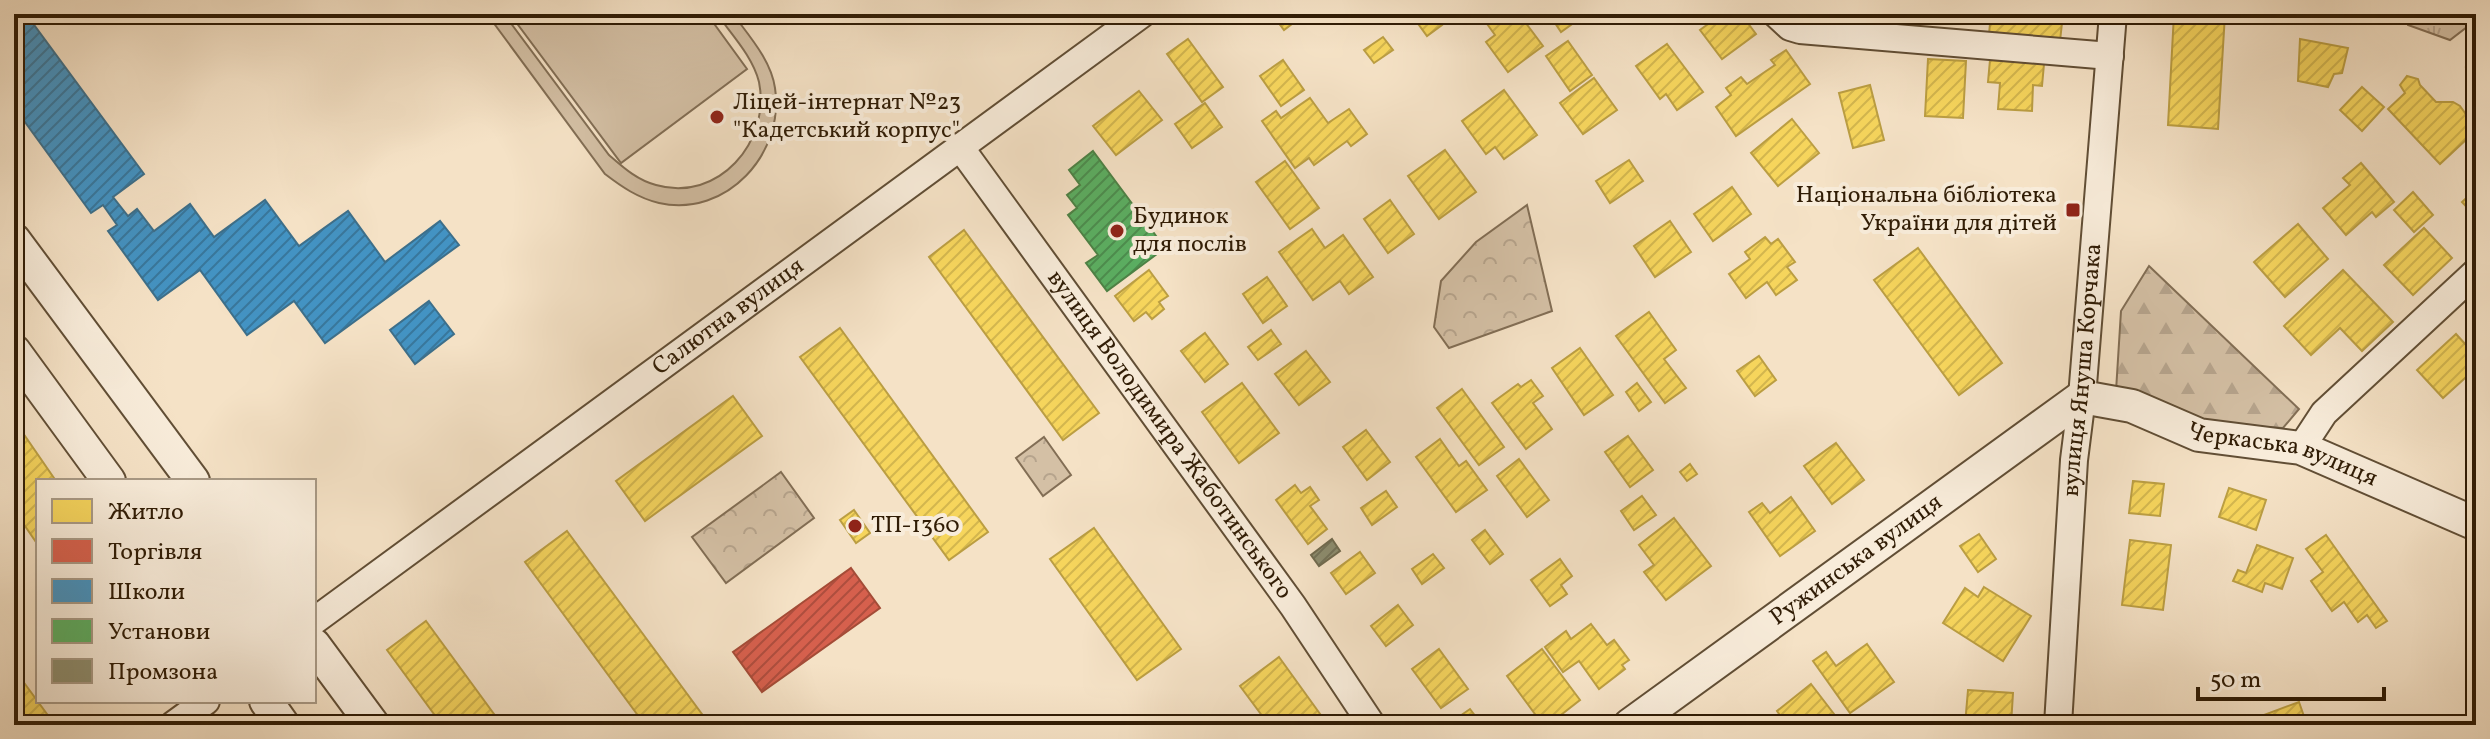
<svg xmlns="http://www.w3.org/2000/svg" width="2490" height="739" font-family="Vollkorn,serif">
<style>
.grass{fill:url(#grass-tufts);stroke:#826e55;stroke-width:2}
.forest{fill:url(#forest-firs);stroke:#826e55;stroke-width:2}
.park{fill:url(#park-crowns);stroke:#826e55;stroke-width:2}
.pitch{fill:#d4c0a5;stroke:#826e55;stroke-width:2}
.homes{fill:url(#homes-hatch);stroke:#bb9e42;stroke-width:2}
.shops{fill:url(#shops-hatch);stroke:#a44c37;stroke-width:2}
.schools{fill:url(#schools-hatch);stroke:#3d6f8a;stroke-width:2}
.public{fill:url(#public-hatch);stroke:#4d8245;stroke-width:2}
.industry{fill:url(#industry-hatch);stroke:#706a4e;stroke-width:2}
.lines{fill:none;stroke-linecap:round;stroke-linejoin:round}
.minor-casing{stroke:#614e35;stroke-width:30}
.tertiary-casing{stroke:#614e35;stroke-width:36}
.minor{stroke:#f8ecda;stroke-width:26}
.tertiary{stroke:#f8ecda;stroke-width:32}
.poi-dot{fill:#8f2418;stroke:#f8ecda;stroke-width:3}
.labels{text-anchor:middle;dominant-baseline:central;stroke-width:8;stroke-linejoin:round;paint-order:stroke}
.poi-label{font-size:24px;fill:#301c05;stroke:#f8ecda;text-anchor:start}
.street-label{font-size:24px;fill:#301c05;stroke:#f8ecda}
</style>
<defs>
<pattern id="grass-tufts" width="24" height="20" patternUnits="userSpaceOnUse" patternTransform="scale(2)"><rect width="24" height="20" fill="#d4c0a5"/><path d="M3 7l-1-3M5 7V3M7 7l1-3M15 17l-1-3M17 17v-4M19 17l1-3" fill="none" stroke="#b6a48d"/></pattern>
<pattern id="forest-firs" width="22" height="20" patternUnits="userSpaceOnUse" patternTransform="scale(2)"><rect width="22" height="20" fill="#d4c0a5"/><path d="M5 1l3.5 6h-7zM16 11l3.5 6h-7z" fill="#b6a48d"/></pattern>
<pattern id="park-crowns" width="20" height="18" patternUnits="userSpaceOnUse" patternTransform="scale(2)"><rect width="20" height="18" fill="#d4c0a5"/><path d="M2 6a3 3 0 1 1 6 0M12 15a3 3 0 1 1 6 0" fill="none" stroke="#b6a48d"/></pattern>
<pattern id="homes-hatch" width="6" height="6" patternUnits="userSpaceOnUse" patternTransform="scale(2)"><rect width="6" height="6" fill="#f6d55c"/><path d="M-1 1l2-2M0 6l6-6M5 7l2-2" fill="none" stroke="#d3b64e"/></pattern>
<pattern id="shops-hatch" width="6" height="6" patternUnits="userSpaceOnUse" patternTransform="scale(2)"><rect width="6" height="6" fill="#d6604d"/><path d="M-1 1l2-2M0 6l6-6M5 7l2-2" fill="none" stroke="#ae4e3e"/></pattern>
<pattern id="schools-hatch" width="6" height="6" patternUnits="userSpaceOnUse" patternTransform="scale(2)"><rect width="6" height="6" fill="#4393c3"/><path d="M-1 1l2-2M0 6l6-6M5 7l2-2" fill="none" stroke="#38779c"/></pattern>
<pattern id="public-hatch" width="6" height="6" patternUnits="userSpaceOnUse" patternTransform="scale(2)"><rect width="6" height="6" fill="#5aae61"/><path d="M-1 1l2-2M0 6l6-6M5 7l2-2" fill="none" stroke="#4b8d4e"/></pattern>
<pattern id="industry-hatch" width="6" height="6" patternUnits="userSpaceOnUse" patternTransform="scale(2)"><rect width="6" height="6" fill="#8c8c6e"/><path d="M-1 1l2-2M0 6l6-6M5 7l2-2" fill="none" stroke="#737258"/></pattern>
</defs>
<rect width="100%" height="100%" fill="#f5e2c6"/>
<filter id="stains"><feTurbulence type="fractalNoise" baseFrequency=".0025" numOctaves="4"/><feColorMatrix values="0 0 0 0 .2 0 0 0 0 .09 0 0 0 0 .02 0 0 0 .5 -.17"/></filter>
<radialGradient id="worn" r=".72"><stop offset=".6" stop-color="#630" stop-opacity="0"/><stop offset="1" stop-color="#630" stop-opacity=".3"/></radialGradient>
<polygon class="grass" points="2406,14 2476,14 2476,20 2450,40 2408,25"/>
<polygon class="forest" points="2149,266 2299,409 2283,428 2205,424 2116,391 2121,311"/>
<g class="park">
<polygon points="1527,205 1552,311 1449,348 1434,327 1441,281 1476,242"/>
<polygon points="1044,437 1071,475 1043,496 1016,458"/>
<polygon points="781,472 814,518 726,583 692,537"/>
</g>
<g class="pitch">
<path d="M 487,14 L 504,14 L 609,155 C 624,168 637,180 656,185 C 718,203 771,142 759,82 C 753,57 732,35 717,14 L 733,14 C 749,36 771,60 775,88 C 785,153 727,218 659,203 C 638,198 622,187 605,174 Z"/>
<polygon points="510,14 707,14 747,69 621,163"/>
</g>
<g class="homes">
<polygon points="1272,14 1305,14 1284,30"/>
<polygon points="1411,14 1434,14 1442,25 1427,36"/>
<polygon points="1480,14 1519,14 1543,46 1508,72 1486,42 1495,35"/>
<polygon points="1549,14 1586,14 1561,32"/>
<polygon points="1722,14 1741,14 1756,34 1722,59 1700,30"/>
<polygon points="1991,14 2063,14 2060,41 1989,34"/>
<polygon points="2174,14 2225,14 2218,129 2168,125"/>
<polygon points="1383,37 1393,50 1374,63 1364,50"/>
<polygon points="1188,39 1223,87 1202,102 1167,54"/>
<polygon points="2300,39 2348,48 2342,73 2334,74 2328,87 2298,81"/>
<polygon points="1568,41 1592,75 1570,91 1546,56"/>
<polygon points="1667,44 1703,92 1677,110 1666,94 1660,99 1636,66"/>
<polygon points="1786,50 1810,84 1736,136 1716,107 1731,95 1726,88 1741,77 1747,84 1775,65 1771,60"/>
<polygon points="2476,58 2476,78 2466,67"/>
<polygon points="1928,59 1966,61 1963,118 1925,116"/>
<polygon points="1283,60 1304,90 1281,106 1260,76"/>
<polygon points="1990,60 2044,64 2042,86 2033,85 2032,111 1998,109 2000,83 1988,82"/>
<polygon points="2407,76 2418,79 2420,85 2436,102 2453,102 2460,106 2470,120 2469,137 2440,164 2388,109 2405,93 2400,85"/>
<polygon points="1594,78 1617,110 1583,134 1560,103"/>
<polygon points="1870,85 1884,140 1853,148 1839,93"/>
<polygon points="2362,87 2384,107 2362,131 2340,110"/>
<polygon points="1504,90 1537,135 1504,159 1495,147 1486,154 1462,121"/>
<polygon points="1139,91 1162,120 1116,155 1093,126"/>
<polygon points="1310,98 1328,123 1349,109 1367,134 1351,146 1347,141 1314,165 1309,158 1295,168 1262,121 1276,111 1281,118"/>
<polygon points="1205,103 1222,127 1192,148 1175,124"/>
<polygon points="1792,119 1819,153 1778,186 1751,153"/>
<polygon points="1445,150 1476,192 1439,219 1408,176"/>
<polygon points="1629,160 1643,181 1610,203 1596,181"/>
<polygon points="1285,161 1319,208 1290,229 1256,182"/>
<polygon points="2361,163 2394,202 2376,217 2372,212 2346,235 2323,208 2350,185 2343,178"/>
<polygon points="1732,187 1751,214 1713,241 1694,214"/>
<polygon points="2476,189 2476,217 2462,202"/>
<polygon points="2413,192 2433,215 2414,232 2394,210"/>
<polygon points="1390,200 1414,234 1388,253 1364,219"/>
<polygon points="1670,221 1691,252 1655,277 1634,246"/>
<polygon points="2298,224 2328,259 2285,297 2254,262"/>
<polygon points="2424,228 2452,258 2413,295 2384,265"/>
<polygon points="1312,229 1325,248 1343,235 1373,277 1349,294 1340,281 1313,300 1279,252"/>
<polygon points="964,230 1099,413 1063,440 929,257"/>
<polygon points="1765,237 1771,244 1778,239 1795,262 1787,267 1797,280 1776,295 1767,282 1746,298 1729,274 1750,259 1745,252"/>
<polygon points="1918,248 2002,363 1959,395 1874,280"/>
<polygon points="1149,270 1168,296 1159,302 1164,309 1152,319 1146,312 1134,321 1115,296"/>
<polygon points="2343,270 2393,322 2362,351 2340,328 2311,355 2284,326"/>
<polygon points="1267,277 1287,306 1263,323 1243,294"/>
<polygon points="1649,312 1676,350 1664,359 1686,388 1665,403 1616,336"/>
<polygon points="840,328 988,532 949,560 800,357"/>
<polygon points="1271,330 1281,344 1258,360 1248,347"/>
<polygon points="1205,333 1228,364 1205,382 1181,351"/>
<polygon points="2456,334 2476,356 2476,368 2443,398 2417,370"/>
<polygon points="1580,348 1613,395 1584,415 1552,368"/>
<polygon points="1306,351 1330,382 1299,405 1275,374"/>
<polygon points="1759,356 1776,380 1755,396 1737,371"/>
<polygon points="1531,380 1543,396 1533,403 1552,429 1526,449 1492,403 1518,384 1521,387"/>
<polygon points="1242,383 1279,433 1239,463 1202,412"/>
<polygon points="1637,383 1651,402 1639,411 1626,392"/>
<polygon points="1462,389 1504,447 1479,465 1437,408"/>
<polygon points="733,396 762,436 645,521 616,481"/>
<polygon points="14,420 56,481 38,481 38,545 14,510"/>
<polygon points="1366,430 1390,462 1367,480 1343,447"/>
<polygon points="1628,436 1653,470 1630,487 1605,452"/>
<polygon points="1440,439 1459,466 1466,461 1487,490 1456,512 1416,457"/>
<polygon points="1836,443 1864,480 1832,504 1804,466"/>
<polygon points="1519,459 1549,500 1527,517 1497,476"/>
<polygon points="1690,464 1697,474 1687,481 1680,472"/>
<polygon points="2133,481 2164,484 2160,516 2129,513"/>
<polygon points="1295,485 1301,493 1310,487 1319,500 1310,506 1327,529 1308,544 1276,500"/>
<polygon points="2229,488 2266,500 2256,530 2219,517"/>
<polygon points="1386,491 1397,507 1372,525 1361,508"/>
<polygon points="1642,496 1656,515 1634,530 1621,511"/>
<polygon points="1791,497 1815,531 1780,556 1749,512 1762,503 1770,513"/>
<polygon points="854,510 870,533 856,543 840,520"/>
<polygon points="1674,518 1711,566 1666,600 1644,572 1654,565 1639,545"/>
<polygon points="1094,528 1181,649 1137,680 1050,559"/>
<polygon points="1485,530 1503,554 1490,564 1472,540"/>
<polygon points="567,531 710,725 645,725 525,562"/>
<polygon points="1979,534 1996,559 1978,572 1960,546"/>
<polygon points="2326,535 2387,621 2376,628 2367,615 2358,622 2344,602 2332,611 2311,581 2323,572 2306,549"/>
<polygon points="2130,540 2171,545 2163,610 2122,605"/>
<polygon points="2257,545 2293,558 2282,589 2265,583 2262,592 2233,581 2238,570 2246,573"/>
<polygon points="1360,552 1375,573 1346,594 1331,573"/>
<polygon points="1433,554 1444,568 1422,584 1412,569"/>
<polygon points="1560,559 1572,576 1561,585 1567,594 1550,606 1531,580"/>
<polygon points="1984,587 2031,616 2003,661 1943,623 1965,588 1978,597"/>
<polygon points="1398,605 1413,625 1386,646 1371,626"/>
<polygon points="426,621 502,725 442,725 387,650"/>
<polygon points="1591,624 1607,645 1614,640 1629,660 1622,665 1625,669 1599,689 1579,661 1563,672 1545,647 1566,631 1571,639"/>
<polygon points="1867,644 1894,682 1850,713 1813,661 1826,652 1836,666"/>
<polygon points="1439,649 1468,689 1441,708 1412,669"/>
<polygon points="1542,649 1580,700 1548,725 1543,725 1507,676"/>
<polygon points="1279,657 1328,725 1269,725 1240,686"/>
<polygon points="14,669 55,725 14,725"/>
<polygon points="1811,684 1834,714 1819,725 1787,725 1777,711"/>
<polygon points="1968,690 2013,693 2011,725 1965,725"/>
<polygon points="2299,702 2307,725 2264,725 2261,716"/>
<polygon points="1470,709 1482,725 1447,725"/>
</g>
<polygon class="shops" points="851,568 880,608 762,692 733,652"/>
<g class="schools">
<polygon points="14,14 26,14 144,174 113,197 128,216 137,209 154,231 190,204 214,237 265,200 299,246 348,211 385,262 440,221 459,245 325,343 294,301 247,335 200,270 158,300 108,231 117,225 103,205 91,213 14,107"/>
<polygon points="429,301 454,334 415,364 390,330"/>
</g>
<polygon class="public" points="1093,151 1165,248 1107,291 1086,263 1098,255 1068,215 1077,208 1067,195 1080,185 1069,170"/>
<polygon class="industry" points="1332,539 1340,551 1319,566 1311,555"/>
<g class="lines">
<defs>
<g id="minor">
<polyline points="1776,14 1790,27 1800,30 2110,56"/>
<path id="s1" d="M 960,147 L 1293,606 L 1372,725"/>
<polyline points="2301,448 2324,413 2476,272"/>
<path id="s2" d="M 314,621 L 1142,14"/>
<polyline points="173,725 206,701"/>
<path id="s3" d="M 2058,725 L 2074,460 L 2082,397 L 2113,14"/>
</g>
<g id="tertiary">
<polyline points="14,240 193,481"/>
<polyline points="14,351 109,481"/>
<polyline points="314,645 373,725"/>
<polyline points="266,701 283,725"/>
<path id="s4" d="M 1630,725 L 2082,397 L 2132,406 L 2199,435 L 2301,448 L 2476,524"/>
</g>
</defs>
<use href="#minor" class="minor-casing"/>
<use href="#tertiary" class="tertiary-casing"/>
<use href="#minor" class="minor"/>
<use href="#tertiary" class="tertiary"/>
</g>
<g class="poi-dot">
<circle cx="717" cy="117" r="8"/>
<rect x="2065" y="202" width="16" height="16" rx="4"/>
<circle cx="1117" cy="231" r="8"/>
<circle cx="855" cy="526" r="8"/>
</g>
<g class="labels">
<g class="poi-label">
<text x="733" y="103">Ліцей-інтернат №23<tspan x="733" dy="28">"Кадетський корпус"</tspan></text>
<text x="2057" y="196" text-anchor="end">Національна бібліотека<tspan x="2057" dy="28">України для дітей</tspan></text>
<text x="1133" y="217">Будинок<tspan x="1133" dy="28">для послів</tspan></text>
<text x="871" y="526">ТП-1360</text>
</g>
<g class="street-label">
<text stroke="none"><textPath href="#s2" startOffset="514">Салютна вулиця</textPath></text>
<text stroke="none"><textPath href="#s3" startOffset="356">вулиця Януша Корчака</textPath></text>
<text stroke="none"><textPath href="#s1" startOffset="356">вулиця Володимира Жаботинського</textPath></text>
<text stroke="none"><textPath href="#s4" startOffset="768">Черкаська вулиця</textPath></text>
<text stroke="none"><textPath href="#s4" startOffset="280">Ружинська вулиця</textPath></text>
</g>
</g>
<rect width="2490" height="739" fill="none" stroke="#f5e2c6" stroke-width="48"/>
<rect x="16" y="16" width="2458" height="707" fill="none" stroke="#301c05" stroke-width="4"/>
<rect x="24" y="24" width="2442" height="691" fill="none" stroke="#301c05" stroke-width="2"/>
<rect x="36" y="479" width="280" height="224" fill="#f8ecda" stroke="#a89985" stroke-width="2"/>
<rect x="52" y="499" width="40" height="24" fill="#f6d55c" stroke="#a89985" stroke-width="2"/>
<text x="108" y="519" font-size="24" fill="#301c05">Житло</text>
<rect x="52" y="539" width="40" height="24" fill="#d6604d" stroke="#a89985" stroke-width="2"/>
<text x="108" y="559" font-size="24" fill="#301c05">Торгівля</text>
<rect x="52" y="579" width="40" height="24" fill="#4393c3" stroke="#a89985" stroke-width="2"/>
<text x="108" y="599" font-size="24" fill="#301c05">Школи</text>
<rect x="52" y="619" width="40" height="24" fill="#5aae61" stroke="#a89985" stroke-width="2"/>
<text x="108" y="639" font-size="24" fill="#301c05">Установи</text>
<rect x="52" y="659" width="40" height="24" fill="#8c8c6e" stroke="#a89985" stroke-width="2"/>
<text x="108" y="679" font-size="24" fill="#301c05">Промзона</text>
<path d="M2198 687v12h186v-12" fill="none" stroke="#301c05" stroke-width="4"/>
<text x="2210" y="687" font-size="24" fill="#301c05" stroke="#f8ecda" stroke-width="6" paint-order="stroke">50 m</text>
<rect width="100%" height="100%" filter="url(#stains)"/>
<rect width="100%" height="100%" fill="url(#worn)"/>
</svg>
